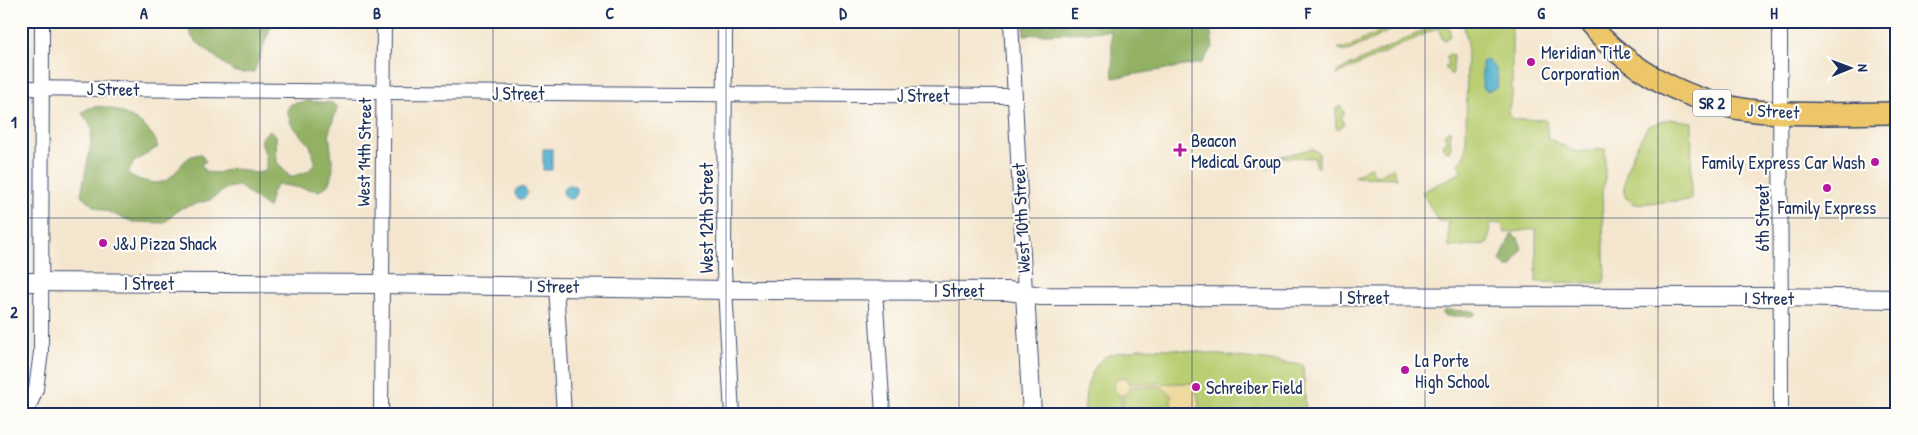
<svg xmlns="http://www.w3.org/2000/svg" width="1918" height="435" font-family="'Patrick Hand',sans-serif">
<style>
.green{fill:#b9ce72;stroke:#6a7e68}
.forest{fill:#92b164;stroke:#567061}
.sand{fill:#eeda9e;stroke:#84847e}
.water{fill:#4caecb;stroke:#346e94}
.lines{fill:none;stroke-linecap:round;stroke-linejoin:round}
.minor-casing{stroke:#3c4a6f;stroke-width:16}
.tertiary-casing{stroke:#3c4a6f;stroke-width:20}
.primary-casing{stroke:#3c4a6f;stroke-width:24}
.minor{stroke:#fff;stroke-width:14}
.tertiary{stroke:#fff;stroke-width:18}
.primary{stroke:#ecc669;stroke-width:21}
.grid{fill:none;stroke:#1b2f5e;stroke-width:1;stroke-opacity:0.55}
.poi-dot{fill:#b5179e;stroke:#fdfcf7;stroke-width:2}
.labels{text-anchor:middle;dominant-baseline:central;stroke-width:4.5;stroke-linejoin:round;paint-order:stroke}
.shield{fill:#fdfcf7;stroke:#5f6c8c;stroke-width:1}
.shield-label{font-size:16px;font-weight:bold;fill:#1b2f5e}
.poi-label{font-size:18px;fill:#1b2f5e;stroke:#fdfcf7;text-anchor:start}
.street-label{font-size:18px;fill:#1b2f5e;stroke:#fdfcf7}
.neatline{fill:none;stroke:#1b2f5e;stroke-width:2}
.grid-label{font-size:16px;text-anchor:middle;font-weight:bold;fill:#1b2f5e}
</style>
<rect width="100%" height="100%" fill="#fdfcf7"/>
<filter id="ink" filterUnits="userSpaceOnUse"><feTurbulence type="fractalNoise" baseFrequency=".02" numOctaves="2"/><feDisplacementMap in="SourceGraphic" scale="10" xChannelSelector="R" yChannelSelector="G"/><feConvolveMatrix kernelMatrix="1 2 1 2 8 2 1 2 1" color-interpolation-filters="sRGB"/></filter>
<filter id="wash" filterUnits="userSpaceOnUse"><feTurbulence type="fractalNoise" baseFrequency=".0096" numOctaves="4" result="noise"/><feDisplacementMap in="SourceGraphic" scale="20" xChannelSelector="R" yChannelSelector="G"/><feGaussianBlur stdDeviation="1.12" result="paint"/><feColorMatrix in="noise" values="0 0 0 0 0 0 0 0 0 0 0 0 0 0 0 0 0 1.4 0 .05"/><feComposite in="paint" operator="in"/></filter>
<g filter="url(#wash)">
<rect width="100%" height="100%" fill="#f4e6ce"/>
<g class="green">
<polygon points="1401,21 1410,21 1348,51 1343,51 1338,48 1346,48"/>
<polygon points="1465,21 1518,21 1512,28 1512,98 1508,111 1512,119 1546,120 1548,138 1576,152 1605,149 1605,182 1602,190 1605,278 1603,283 1536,282 1536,229 1505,233 1502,224 1490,223 1488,244 1449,247 1448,222 1438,221 1422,192 1462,172 1458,165 1465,153 1466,145 1467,41 1464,26"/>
<polygon points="1439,23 1446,25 1450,31 1450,36 1445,40 1442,39 1438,28 1336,75 1338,71"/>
<polygon points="1450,54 1453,55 1453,73 1451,75 1445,67 1449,65 1446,56"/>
<polygon points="1340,106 1345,114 1341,117 1344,125 1338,129 1336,127 1336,109"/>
<path d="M 1670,119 L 1692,122 L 1691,200 L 1634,204 L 1625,197 C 1621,172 1636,147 1648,126 Z"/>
<polygon points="1450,130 1451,149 1449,152 1446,151 1443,144 1447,142 1444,134"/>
<polygon points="1312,149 1319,153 1319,168 1315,166 1315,158 1277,157"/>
<polygon points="1266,158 1267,161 1273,160 1273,167 1248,166 1250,162"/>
<polygon points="1369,167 1371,167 1375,176 1393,168 1397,178 1354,177"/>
<path d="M 1137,348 L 1174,349 L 1303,365 L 1306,414 L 1085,414 C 1084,395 1088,369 1105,357 C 1112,352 1127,352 1136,350 Z"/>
</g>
<g class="forest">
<polygon points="185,21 273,21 254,72 242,73 233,71 193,39"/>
<polygon points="1024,21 1209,21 1213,47 1202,63 1113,78 1111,31 1024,35"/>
<path d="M 307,101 L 332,103 L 338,107 L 329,132 L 333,169 L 329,184 L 319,191 L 277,184 L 272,193 L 268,208 L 239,186 L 227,188 L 210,200 L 181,208 L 164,223 L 133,222 L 93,206 L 81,195 L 90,148 L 92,128 L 82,113 C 98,95 142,119 153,136 C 155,139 157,143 158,147 L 134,162 L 128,173 C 135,179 141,180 149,182 C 179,188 175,155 201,154 L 206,162 L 201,163 L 205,172 L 217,173 L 232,168 L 256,173 L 266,171 L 266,158 L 261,139 L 269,130 L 276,135 L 277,162 L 290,177 L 309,171 L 315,162 L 310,145 L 291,124 L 287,110 L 291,104 Z"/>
<polygon points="1511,234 1518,238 1522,248 1511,267 1506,267 1500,261"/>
<polygon points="1445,310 1473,311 1476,314 1471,316 1444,316 1442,313"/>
</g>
<polygon class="sand" points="1123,378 1127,378 1130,384 1192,383 1198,396 1200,414 1171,414 1171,395 1161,386 1130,387 1127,393 1123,395 1123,414 1121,414 1121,395 1116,393 1113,386 1116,380"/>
<g class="water">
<path d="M 1486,60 C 1498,65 1499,77 1497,88 L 1487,91 L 1482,88 L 1482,62 Z"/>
<rect x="543" y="149" width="9" height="21"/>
<circle cx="570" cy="192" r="7"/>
<circle cx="521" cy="193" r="6"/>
</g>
</g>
<g filter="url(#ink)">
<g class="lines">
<defs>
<g id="minor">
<polyline points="725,21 724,270 732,414"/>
<polyline points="1011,21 1025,293"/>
<polyline points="1780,21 1781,414"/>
<polyline points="21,88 384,92 1014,96"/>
<polyline points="556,286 564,414"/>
<polyline points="875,290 883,414"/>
<polyline points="26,414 36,389 41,352 42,21"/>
<polyline points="381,414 384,21"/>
</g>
<g id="tertiary">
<polyline points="21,282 381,284 725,290 1008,291 1041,296 1768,297 1897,299"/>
<polyline points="1025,293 1032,414"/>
</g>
<path id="primary" d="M 1586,21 C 1629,71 1690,104 1756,111 C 1801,116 1851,113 1897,113"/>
</defs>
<use href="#minor" class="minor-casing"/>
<use href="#tertiary" class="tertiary-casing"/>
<use href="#primary" class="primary-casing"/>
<use href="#minor" class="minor"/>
<use href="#tertiary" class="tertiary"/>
<use href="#primary" class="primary"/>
</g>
</g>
<path class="grid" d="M 260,21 L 260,414M 493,21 L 493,414M 726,21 L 726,414M 959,21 L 959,414M 1192,21 L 1192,414M 1425,21 L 1425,414M 1658,21 L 1658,414M 21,218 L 1897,218"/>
<g class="poi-dot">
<circle cx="1531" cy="62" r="5"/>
<path d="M1177.5 142.5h5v5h5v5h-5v5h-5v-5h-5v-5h5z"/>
<circle cx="1875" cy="162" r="5"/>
<circle cx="1827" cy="188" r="5"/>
<circle cx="103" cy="243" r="5"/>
<circle cx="1405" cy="370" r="5"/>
<circle cx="1196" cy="387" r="5"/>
</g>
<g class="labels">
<rect class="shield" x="1693" y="89.5" width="38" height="27" rx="4"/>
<g class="shield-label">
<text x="1712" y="103">SR 2</text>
</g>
<g class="poi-label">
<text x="1541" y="52">Meridian Title<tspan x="1541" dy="21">Corporation</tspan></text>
<text x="1191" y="140">Beacon<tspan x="1191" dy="21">Medical Group</tspan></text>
<text x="1865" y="162" text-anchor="end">Family Express Car Wash</text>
<text x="1827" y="207" text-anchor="middle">Family Express</text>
<text x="113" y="243">J&amp;J Pizza Shack</text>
<text x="1415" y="360">La Porte<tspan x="1415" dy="21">High School</tspan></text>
<text x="1206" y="387">Schreiber Field</text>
</g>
<g class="street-label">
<text transform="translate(113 89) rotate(1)">J Street</text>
<text x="518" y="93">J Street</text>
<text x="923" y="95">J Street</text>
<text transform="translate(1773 111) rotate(3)">J Street</text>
<text transform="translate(364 152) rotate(-89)">West 14th Street</text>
<text transform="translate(706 218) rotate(-90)">West 12th Street</text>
<text transform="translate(1021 218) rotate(-93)">West 10th Street</text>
<text transform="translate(1762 218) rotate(-90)">6th Street</text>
<text x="149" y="283">I Street</text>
<text transform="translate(554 286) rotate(1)">I Street</text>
<text x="959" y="290">I Street</text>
<text x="1364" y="297">I Street</text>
<text transform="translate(1769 298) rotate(1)">I Street</text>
</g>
</g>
<rect width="1918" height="435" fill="none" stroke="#fdfcf7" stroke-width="55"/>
<g transform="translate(1850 68) rotate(89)" stroke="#fdfcf7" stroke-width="4" paint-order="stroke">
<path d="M0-4L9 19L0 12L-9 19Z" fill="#1b2f5e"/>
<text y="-8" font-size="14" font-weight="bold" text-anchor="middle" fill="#1b2f5e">N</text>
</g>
<rect x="28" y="28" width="1862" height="380" class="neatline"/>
<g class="grid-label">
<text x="144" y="19">A</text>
<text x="377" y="19">B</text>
<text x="610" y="19">C</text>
<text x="843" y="19">D</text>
<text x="1075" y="19">E</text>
<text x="1308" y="19">F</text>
<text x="1541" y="19">G</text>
<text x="1774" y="19">H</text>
<text x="14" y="128">1</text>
<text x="14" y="318">2</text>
</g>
</svg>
